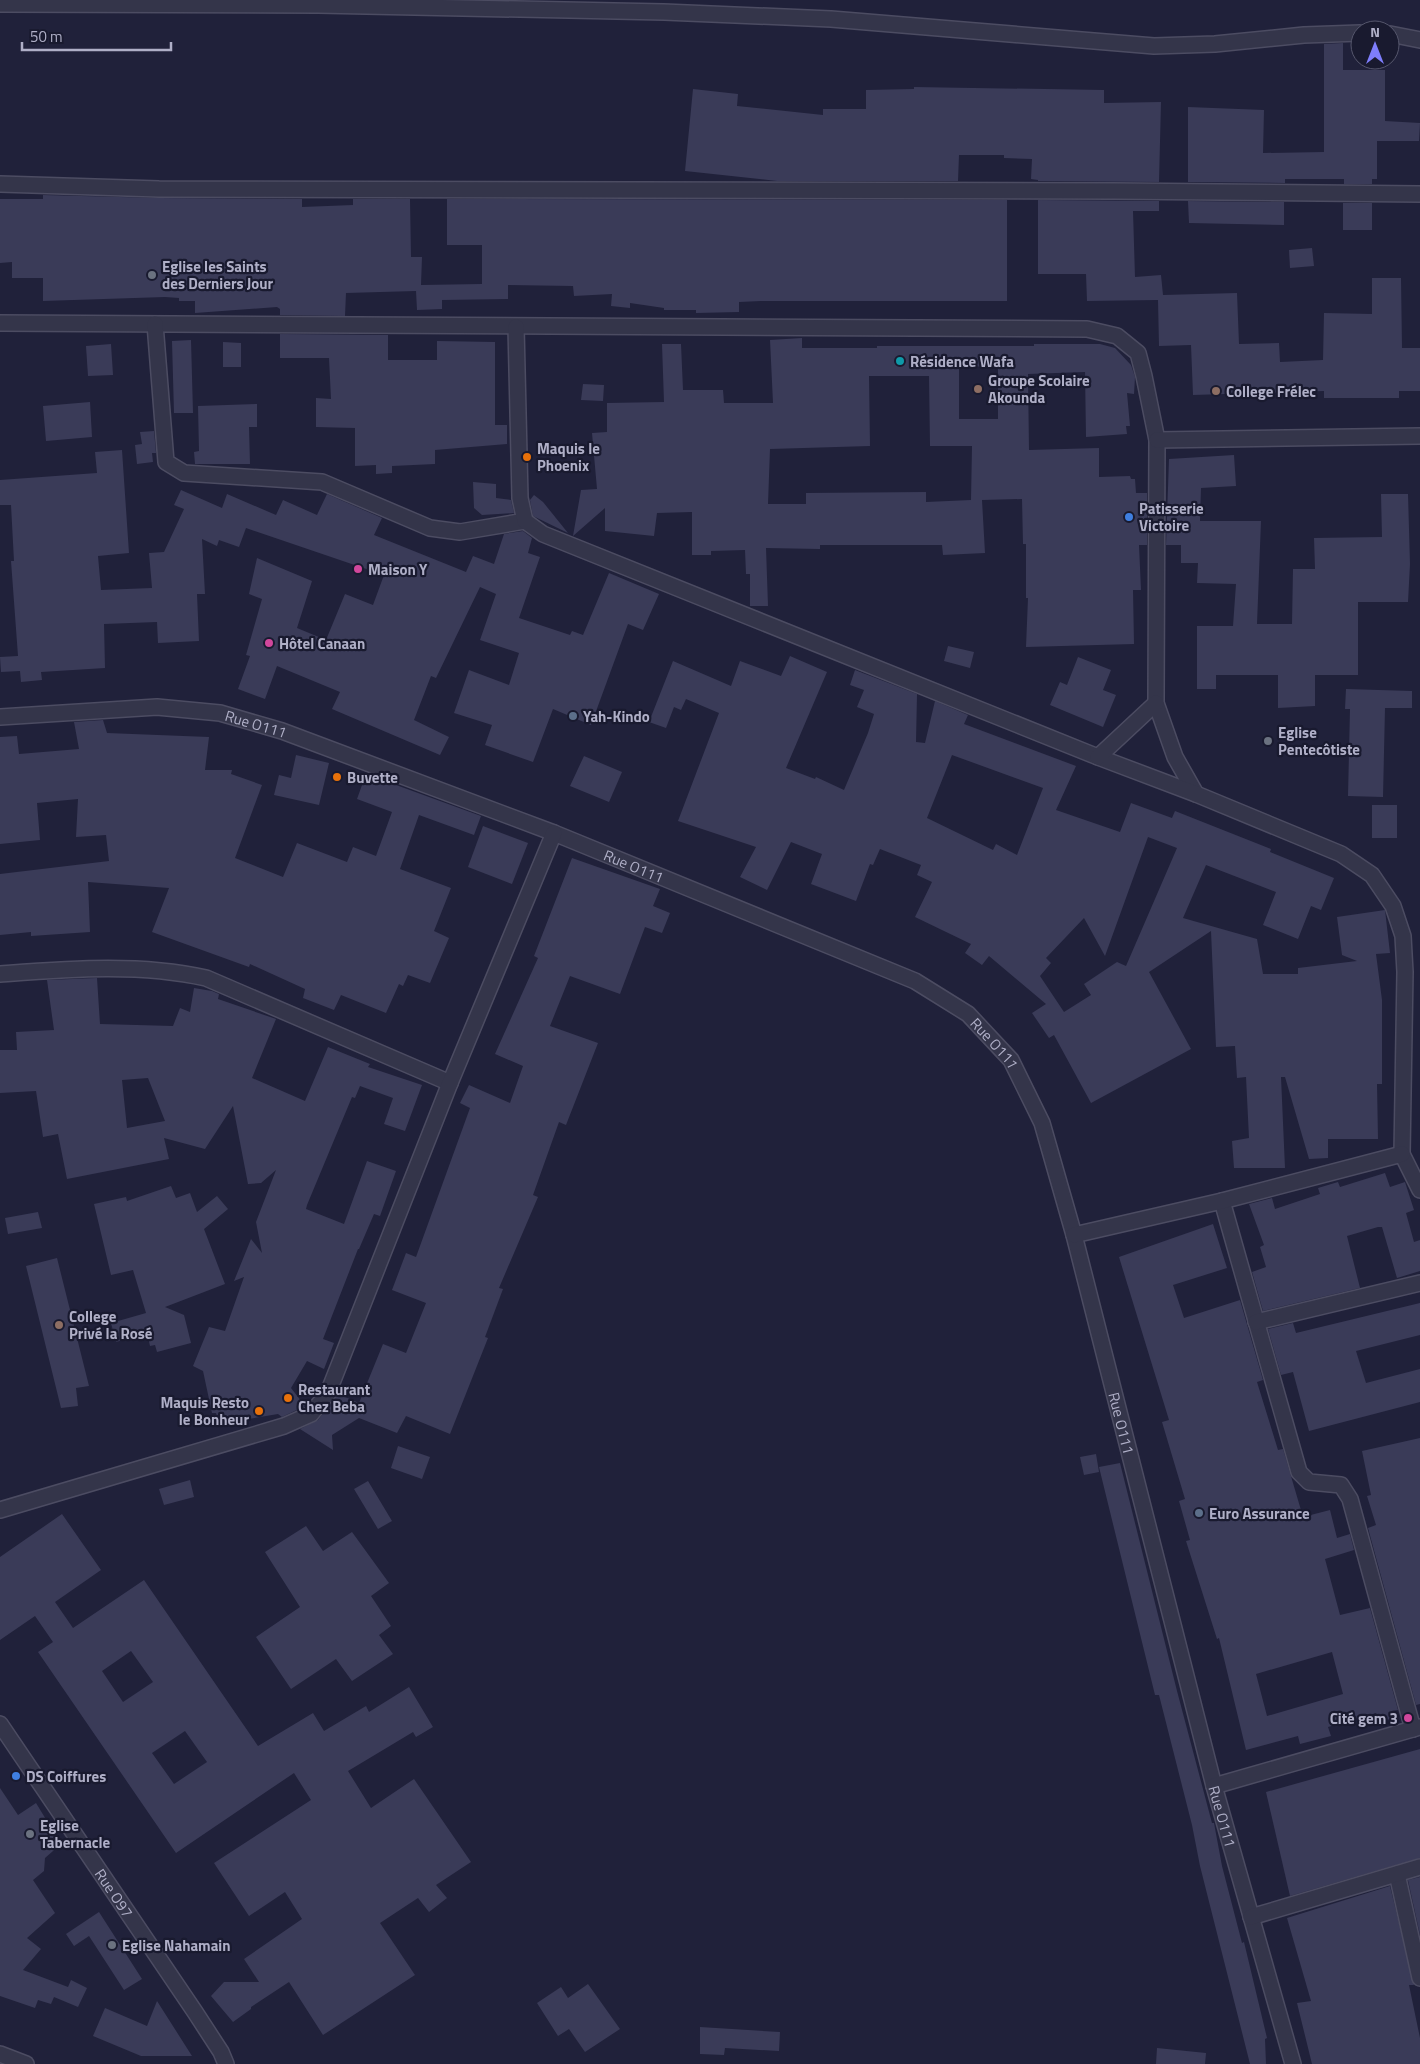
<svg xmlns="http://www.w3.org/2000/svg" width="1420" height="2064" font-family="'Titillium Web',sans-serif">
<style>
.building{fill:#3a3b58;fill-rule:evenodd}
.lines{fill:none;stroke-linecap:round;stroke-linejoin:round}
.minor-casing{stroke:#4c4c62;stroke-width:18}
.tertiary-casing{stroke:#4c4c62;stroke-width:18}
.minor{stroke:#34354a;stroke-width:15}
.tertiary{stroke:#34354a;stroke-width:15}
.worship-dot{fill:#6b7280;stroke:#191a2f;stroke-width:2}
.culture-dot{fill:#0f9aa8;stroke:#191a2f;stroke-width:2}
.education-dot{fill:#8d6e63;stroke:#191a2f;stroke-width:2}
.food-dot{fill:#e8710a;stroke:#191a2f;stroke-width:2}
.shop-dot{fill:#3f7fe0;stroke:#191a2f;stroke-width:2}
.hotel-dot{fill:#d1479c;stroke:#191a2f;stroke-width:2}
.service-dot{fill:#5c6f8a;stroke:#191a2f;stroke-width:2}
.labels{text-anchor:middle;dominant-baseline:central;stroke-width:4.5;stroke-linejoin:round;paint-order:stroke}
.poi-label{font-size:15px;font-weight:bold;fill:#afafc7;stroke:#191a2f;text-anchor:start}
.street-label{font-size:15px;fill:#afafc7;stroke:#191a2f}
</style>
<rect width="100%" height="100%" fill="#20213a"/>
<g class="building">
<polygon points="1343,43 1343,70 1385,70 1385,121 1420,123 1419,141 1377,141 1377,179 1372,179 1372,184 1344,184 1344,179 1285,179 1285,183 1188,182 1188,107 1264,110 1263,153 1324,152 1324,44"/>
<polygon points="914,87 1104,90 1104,103 1161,102 1159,182 1038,181 1038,180 1031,179 1032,159 1004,158 1004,155 959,155 958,181 777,181 685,171 693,89 738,94 737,106 823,115 823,109 866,109 866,90 914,89"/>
<polygon points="43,195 159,198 302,199 302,207 353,205 353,199 410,199 411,257 422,257 421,285 482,284 482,245 447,245 447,199 1007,200 1007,301 761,301 739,302 739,312 696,313 696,310 664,310 664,308 630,303 630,308 611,306 612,294 574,296 573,286 508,285 508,299 442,300 442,309 417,310 416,291 346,293 345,316 280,315 280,309 277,307 195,313 195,301 179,301 179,298 165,297 43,301 43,278 12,278 12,262 0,263 0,199 43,199"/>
<polygon points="1038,200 1159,201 1159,211 1133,211 1135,277 1161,275 1163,295 1237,293 1239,344 1279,343 1280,362 1323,360 1324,313 1372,314 1372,278 1401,278 1402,348 1420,348 1420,391 1399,391 1399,398 1324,398 1324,391 1193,395 1191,345 1159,346 1158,300 1087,301 1086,274 1038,274"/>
<polygon points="1188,201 1284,202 1284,225 1189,223"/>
<rect x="1343" y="203" width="29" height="27"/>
<polygon points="1312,248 1314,266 1290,268 1289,250"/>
<polygon points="280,334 388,335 388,360 437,360 437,341 495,342 495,425 507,425 507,444 435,450 435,464 392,466 392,473 376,474 376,465 355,466 355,428 316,427 316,398 331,399 329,358 280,358"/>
<path d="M 802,338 L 802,348 L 877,348 L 877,346 L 1034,346 L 1034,344 L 1100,344 L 1115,348 L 1131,365 L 1135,377 L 1134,394 L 1127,393 L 1130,426 L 1126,426 L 1127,434 L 1086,437 L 1085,372 L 1028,374 L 1029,450 L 1099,448 L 1099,477 L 1130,476 L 1131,479 L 1135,479 L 1136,493 L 1147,493 L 1147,545 L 1139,545 L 1141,590 L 1133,590 L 1134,644 L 1026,647 L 1028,598 L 1026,598 L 1026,544 L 1023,544 L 1022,499 L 982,500 L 985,553 L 943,555 L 942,545 L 820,545 L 820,549 L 766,548 L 768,606 L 750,606 L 750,574 L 746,574 L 745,550 L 711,551 L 711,555 L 692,555 L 692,512 L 657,513 L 654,536 L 605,531 L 605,508 L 573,536 L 581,490 L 597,489 L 592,433 L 607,432 L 607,403 L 664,402 L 662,344 L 681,344 L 683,390 L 723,390 L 724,403 L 773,403 L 770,340 ZM 959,366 L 998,367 L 998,419 L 959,419 ZM 869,376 L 929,376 L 930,446 L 972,446 L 971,500 L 926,502 L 926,492 L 806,493 L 806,504 L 768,504 L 770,449 L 870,446 Z"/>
<polygon points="191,340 193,413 174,413 172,341"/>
<polygon points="223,342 241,343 241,367 223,367"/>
<polygon points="111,344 113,375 88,376 86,346"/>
<polygon points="583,384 604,385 603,401 581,400"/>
<polygon points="90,402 92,437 46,441 43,406"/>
<polygon points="257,404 257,427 249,427 250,464 195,464 194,452 199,451 198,406"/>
<polygon points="154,431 156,453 152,453 153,462 137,464 135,445 142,444 140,432"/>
<polygon points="122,450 129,553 98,556 101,590 152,588 149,553 164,552 184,509 174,505 181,490 222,508 227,494 276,515 283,500 317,515 327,494 382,518 374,535 466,572 473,556 494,564 504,534 523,531 532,538 528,553 540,557 519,618 570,635 572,631 583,635 609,573 659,594 643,630 628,624 591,725 553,709 533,762 485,745 492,725 454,713 469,670 509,685 519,653 480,640 496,594 480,587 436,678 431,676 414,720 449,737 440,755 332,709 340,692 277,666 265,699 238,689 250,656 246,655 262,599 249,594 257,558 312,581 297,628 326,640 345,594 373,605 384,575 246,528 239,547 219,540 217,546 202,539 205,594 197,594 199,641 158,643 157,622 104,624 105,668 41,672 42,680 21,682 20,671 1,672 0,657 18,656 11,561 14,561 11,505 0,505 0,480 97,473 95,452"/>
<polygon points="1234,455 1236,486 1201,488 1200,521 1261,521 1257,624 1292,624 1293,569 1315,569 1314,538 1382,537 1381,494 1408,494 1410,564 1408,602 1358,602 1358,675 1315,675 1315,706 1278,708 1278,675 1216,675 1216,689 1197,689 1197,626 1233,626 1236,584 1197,583 1198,563 1181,563 1181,545 1166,545 1169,459"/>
<polygon points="473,482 496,484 496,498 511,500 514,513 482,515 474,508"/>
<polygon points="534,495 543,502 568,533 533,516 530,500"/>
<polygon points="948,646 974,652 970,668 944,661"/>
<path d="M 790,656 L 827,672 L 786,768 L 815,779 L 816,777 L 844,790 L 868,733 L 874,714 L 857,707 L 864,690 L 850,685 L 855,670 L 917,694 L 916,742 L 925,743 L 935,701 L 968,715 L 964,724 L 1076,766 L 1056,810 L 1120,832 L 1131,803 L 1172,818 L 1175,811 L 1271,849 L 1270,852 L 1334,878 L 1321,910 L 1311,906 L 1298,939 L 1263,925 L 1276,892 L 1206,865 L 1183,918 L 1257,939 L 1263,974 L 1298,974 L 1298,968 L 1357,961 L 1342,955 L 1337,917 L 1385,910 L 1390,953 L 1376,954 L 1382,1000 L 1382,1084 L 1377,1084 L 1378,1139 L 1328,1139 L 1328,1158 L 1309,1159 L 1285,1077 L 1281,1077 L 1285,1168 L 1234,1168 L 1232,1141 L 1249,1138 L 1246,1077 L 1237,1078 L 1235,1046 L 1216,1047 L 1211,931 L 1149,972 L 1191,1049 L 1091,1103 L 1054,1035 L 1049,1038 L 1032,1013 L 1046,1004 L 989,956 L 982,965 L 965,953 L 971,944 L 915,917 L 932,882 L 917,875 L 921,865 L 880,849 L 873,865 L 870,864 L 856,901 L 811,884 L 822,854 L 791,842 L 767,890 L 740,877 L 756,847 L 678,821 L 719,713 L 686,699 L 681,710 L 674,707 L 666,728 L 649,722 L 673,661 L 731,686 L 740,661 L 781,676 ZM 952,755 L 1043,788 L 1017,855 L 996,844 L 993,850 L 927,818 ZM 1148,837 L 1177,848 L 1126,966 L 1117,962 L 1084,984 L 1091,995 L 1064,1012 L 1040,976 L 1051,963 L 1046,958 L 1084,918 L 1105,956 Z"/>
<polygon points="1078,657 1111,670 1103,690 1116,695 1103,727 1050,705 1060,682 1067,685"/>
<polygon points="1346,689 1412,691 1412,708 1385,708 1383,797 1348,796 1350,709 1345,709"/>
<polygon points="103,720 107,733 209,737 205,770 232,770 231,774 262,785 235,858 283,877 297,843 347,862 353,847 376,856 392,812 357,799 366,774 481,816 474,835 419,815 400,869 451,888 434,931 449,938 430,983 408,975 403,986 399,984 386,1013 341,995 334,1010 303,998 305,989 250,964 249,967 152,932 169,888 88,882 90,932 31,936 31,932 0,935 0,874 109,861 106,835 76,837 78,799 37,803 40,840 0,844 0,737 17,736 19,754 79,749 74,722"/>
<polygon points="296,755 329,763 319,805 274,795 279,775 291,778"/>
<polygon points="584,756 622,772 609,802 570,786"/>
<rect x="1372" y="805" width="25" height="33"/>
<polygon points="483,826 528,843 512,884 468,867"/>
<polygon points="572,858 660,889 653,906 670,913 662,933 645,927 620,994 570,976 550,1026 598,1043 566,1125 559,1122 533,1195 538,1197 499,1288 503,1289 485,1337 488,1338 450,1434 406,1416 397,1433 359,1418 332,1435 333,1450 300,1429 318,1420 338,1394 359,1403 383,1344 406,1353 426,1303 392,1290 406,1253 416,1257 470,1108 460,1103 469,1085 510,1103 523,1066 495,1054 538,958 534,956"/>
<path d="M 97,978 L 100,1024 L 173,1026 L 180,1008 L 190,1012 L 194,988 L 212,991 L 219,994 L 218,999 L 276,1019 L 252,1078 L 305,1101 L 328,1047 L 370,1064 L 368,1067 L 422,1085 L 405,1131 L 384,1124 L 393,1098 L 360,1086 L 355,1098 L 352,1097 L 307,1205 L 306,1209 L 344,1224 L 367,1161 L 396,1171 L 380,1216 L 374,1214 L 359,1249 L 358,1249 L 323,1339 L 334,1343 L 324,1369 L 307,1361 L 291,1388 L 305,1406 L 282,1417 L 278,1414 L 219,1424 L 216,1413 L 212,1413 L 203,1371 L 193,1366 L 209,1327 L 225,1331 L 244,1277 L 234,1281 L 251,1239 L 262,1253 L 256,1222 L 276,1170 L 261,1183 L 248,1184 L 233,1106 L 205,1149 L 164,1138 L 169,1159 L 67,1179 L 58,1134 L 43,1137 L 36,1091 L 0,1093 L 0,1050 L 17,1050 L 16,1032 L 54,1030 L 47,980 ZM 148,1078 L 165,1121 L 127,1128 L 122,1080 Z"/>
<polygon points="1385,1173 1390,1187 1405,1182 1414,1210 1406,1213 1414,1242 1420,1240 1420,1271 1397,1278 1382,1227 1378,1227 1347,1236 1360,1288 1263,1311 1252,1272 1266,1267 1260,1247 1264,1245 1249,1204 1272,1198 1275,1209 1320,1194 1318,1188 1338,1182 1340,1187"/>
<polygon points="171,1186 176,1198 190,1193 197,1212 217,1196 228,1209 204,1229 225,1284 165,1307 184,1315 191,1343 157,1352 155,1345 150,1346 147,1333 116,1342 111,1323 146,1313 133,1270 111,1275 94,1204 126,1197 127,1201"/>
<polygon points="38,1212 42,1228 8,1234 5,1218"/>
<path d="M 1213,1224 L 1227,1268 L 1173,1285 L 1184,1318 L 1240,1300 L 1263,1380 L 1257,1382 L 1278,1450 L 1283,1449 L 1303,1517 L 1330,1510 L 1337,1538 L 1350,1534 L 1354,1550 L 1325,1559 L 1340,1615 L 1370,1608 L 1398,1710 L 1392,1711 L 1394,1718 L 1379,1722 L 1376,1713 L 1328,1727 L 1331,1736 L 1300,1744 L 1298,1736 L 1246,1750 L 1219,1638 L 1217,1639 L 1186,1541 L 1190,1540 L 1179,1501 L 1185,1499 L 1162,1422 L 1169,1420 L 1119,1257 ZM 1332,1652 L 1343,1694 L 1267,1716 L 1256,1674 Z"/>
<polygon points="57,1258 89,1386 76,1388 78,1406 61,1408 26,1266"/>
<polygon points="1420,1303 1420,1335 1356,1351 1366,1383 1420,1369 1420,1402 1309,1431 1293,1372 1281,1375 1268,1329 1293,1323 1296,1333"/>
<polygon points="1420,1438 1420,1704 1416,1705 1368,1528 1376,1525 1367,1496 1371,1495 1362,1451"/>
<polygon points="398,1446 430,1457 422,1479 391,1468"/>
<polygon points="1096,1454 1099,1472 1084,1475 1080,1457"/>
<polygon points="1120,1463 1177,1691 1212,1823 1214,1823 1222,1866 1242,1943 1244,1942 1267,2038 1265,2039 1266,2064 1250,2064 1200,1866 1192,1825 1159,1695 1155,1695 1099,1467"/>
<polygon points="190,1480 194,1497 164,1505 159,1489"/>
<polygon points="368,1481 392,1521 378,1529 354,1489"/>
<path d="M 62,1514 L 101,1570 L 55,1602 L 73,1628 L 144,1580 L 258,1746 L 313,1713 L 324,1731 L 366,1706 L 369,1712 L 409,1687 L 433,1727 L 416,1737 L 413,1732 L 348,1771 L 371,1808 L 414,1779 L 471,1862 L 436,1885 L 447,1898 L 429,1912 L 418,1898 L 380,1923 L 415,1975 L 323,2035 L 289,1982 L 251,2007 L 251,2009 L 233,2022 L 211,1996 L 224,1982 L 259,1982 L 244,1959 L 302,1919 L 285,1892 L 249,1916 L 214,1863 L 311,1800 L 294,1773 L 176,1853 L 38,1652 L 53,1642 L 35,1616 L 0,1640 L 0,1557 ZM 131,1651 L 153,1682 L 123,1702 L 102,1671 ZM 185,1731 L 207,1762 L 174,1784 L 152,1753 Z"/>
<polygon points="306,1526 323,1551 352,1532 389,1583 371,1596 391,1626 379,1635 393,1654 352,1681 336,1659 291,1689 256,1637 300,1607 265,1552"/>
<polygon points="1420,1749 1420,1858 1290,1896 1266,1792"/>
<polygon points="0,1788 18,1815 36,1803 61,1844 45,1858 44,1871 33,1880 55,1913 27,1938 41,1949 23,1970 68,1987 71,1980 87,1988 78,2007 54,1997 51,2004 38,2000 35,2008 0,1996"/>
<polygon points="1420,1877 1420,1935 1408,1880"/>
<polygon points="1390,1886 1414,1985 1409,1985 1420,2038 1420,2064 1312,2064 1297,2003 1311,2001 1287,1918"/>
<polygon points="99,1912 142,1979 124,1990 89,1936 74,1946 66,1934"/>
<polygon points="588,1984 620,2029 585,2052 569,2029 558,2036 537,2003 561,1987 568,1998"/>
<polygon points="157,2001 192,2056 141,2056 93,2036 105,2008 147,2026"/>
<polygon points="700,2027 780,2032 779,2051 725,2048 724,2055 700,2054"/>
<polygon points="1157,2048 1206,2053 1205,2064 1156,2064"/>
</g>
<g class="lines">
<defs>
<g id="minor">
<polyline points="0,4 318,5 664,12 831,19 1154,46 1215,44 1304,35 1360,33"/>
<polyline points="1390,34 1420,40"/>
<polyline points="0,184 159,189 1115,191 1420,194"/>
<polyline points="0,323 1087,329 1117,336 1138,353 1144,376 1157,440 1156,703 1175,757 1196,794"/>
<polyline points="155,324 166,462 184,473 322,482 430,528 460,532 525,521"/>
<polyline points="516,327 520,498 525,521 543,534 1098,757 1196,794 1341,854 1372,875 1393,906 1403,936 1405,972 1402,1154 1420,1190"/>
<polyline points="1157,440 1420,436"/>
<path id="s1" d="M 0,717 L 157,707 L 220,713 L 282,731 L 554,833 L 915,981 L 968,1014 L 1011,1060 L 1042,1123 L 1074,1235 L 1214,1786 L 1293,2064"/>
<polyline points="1098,757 1156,703"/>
<path d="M 0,974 C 68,969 139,963 206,978 L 450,1083"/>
<polyline points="1222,1201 1299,1472 1309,1482 1341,1485 1350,1499 1413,1729"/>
<polyline points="1074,1235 1222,1201 1402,1154"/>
<polyline points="1256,1322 1420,1283"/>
<polyline points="0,1510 284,1426 311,1414 328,1393 450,1083 554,833"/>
<path id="s2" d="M 0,1724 L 195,2012 L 221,2052 L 226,2064"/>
<polyline points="1214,1786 1420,1727"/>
<polyline points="1397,1874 1420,1978"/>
<polyline points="1251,1917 1420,1867"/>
</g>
<polyline id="tertiary" points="0,2054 26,2064"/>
</defs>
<use href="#minor" class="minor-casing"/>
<use href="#tertiary" class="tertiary-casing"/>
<use href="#minor" class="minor"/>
<use href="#tertiary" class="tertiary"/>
</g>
<g class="worship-dot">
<circle cx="152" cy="275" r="5"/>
<circle cx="1268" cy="741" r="5"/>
<circle cx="30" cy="1834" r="5"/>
<circle cx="112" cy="1945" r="5"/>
</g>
<circle class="culture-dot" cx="900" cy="361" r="5"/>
<g class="education-dot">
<circle cx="978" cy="389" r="5"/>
<circle cx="1216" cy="391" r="5"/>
<circle cx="59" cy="1325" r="5"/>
</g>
<g class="food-dot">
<circle cx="527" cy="457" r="5"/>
<circle cx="337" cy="777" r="5"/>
<circle cx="288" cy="1398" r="5"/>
<circle cx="259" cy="1411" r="5"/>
</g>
<g class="shop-dot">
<circle cx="1129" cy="517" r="5"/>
<circle cx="16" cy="1776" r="5"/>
</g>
<g class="hotel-dot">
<circle cx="358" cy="569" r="5"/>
<circle cx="269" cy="643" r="5"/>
<circle cx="1408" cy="1718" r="5"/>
</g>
<g class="service-dot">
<circle cx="573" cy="716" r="5"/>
<circle cx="1199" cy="1513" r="5"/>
</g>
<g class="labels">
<g class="poi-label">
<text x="162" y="266">Eglise les Saints<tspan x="162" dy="17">des Derniers Jour</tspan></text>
<text x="910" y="361">Résidence Wafa</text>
<text x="988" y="380">Groupe Scolaire<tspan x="988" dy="17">Akounda</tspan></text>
<text x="1226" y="391">College Frélec</text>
<text x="537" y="448">Maquis le<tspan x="537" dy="17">Phoenix</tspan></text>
<text x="1139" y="508">Patisserie<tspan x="1139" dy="17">Victoire</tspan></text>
<text x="368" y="569">Maison Y</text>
<text x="279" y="643">Hôtel Canaan</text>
<text x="583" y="716">Yah-Kindo</text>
<text x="1278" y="732">Eglise<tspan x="1278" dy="17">Pentecôtiste</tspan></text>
<text x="347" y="777">Buvette</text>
<text x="69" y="1316">College<tspan x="69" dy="17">Privé la Rosé</tspan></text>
<text x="298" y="1389">Restaurant<tspan x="298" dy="17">Chez Beba</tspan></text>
<text x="249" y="1402" text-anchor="end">Maquis Resto<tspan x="249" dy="17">le Bonheur</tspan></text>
<text x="1209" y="1513">Euro Assurance</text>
<text x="1398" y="1718" text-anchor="end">Cité gem 3</text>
<text x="26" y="1776">DS Coiffures</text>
<text x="40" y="1825">Eglise<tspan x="40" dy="17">Tabernacle</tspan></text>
<text x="122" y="1945">Eglise Nahamain</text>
</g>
<g class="street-label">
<text stroke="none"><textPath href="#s1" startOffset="258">Rue O111</textPath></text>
<text stroke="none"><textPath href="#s1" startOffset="662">Rue O111</textPath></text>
<text stroke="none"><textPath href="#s1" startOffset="1068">Rue O111</textPath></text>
<text stroke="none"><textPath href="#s1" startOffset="1472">Rue O111</textPath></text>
<text stroke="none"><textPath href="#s1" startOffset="1878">Rue O111</textPath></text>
<text stroke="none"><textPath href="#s2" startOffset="204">Rue O97</textPath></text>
</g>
</g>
<g transform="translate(1375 45)"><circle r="24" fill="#191a2f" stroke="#55566c"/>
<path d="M0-4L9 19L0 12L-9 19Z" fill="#7e7efc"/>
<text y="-8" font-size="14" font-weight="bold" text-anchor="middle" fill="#afafc7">N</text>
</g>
<path d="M22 42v8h149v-8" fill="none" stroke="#afafc7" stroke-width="2.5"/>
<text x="30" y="42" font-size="15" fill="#afafc7" stroke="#191a2f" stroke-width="4" paint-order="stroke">50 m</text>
</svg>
